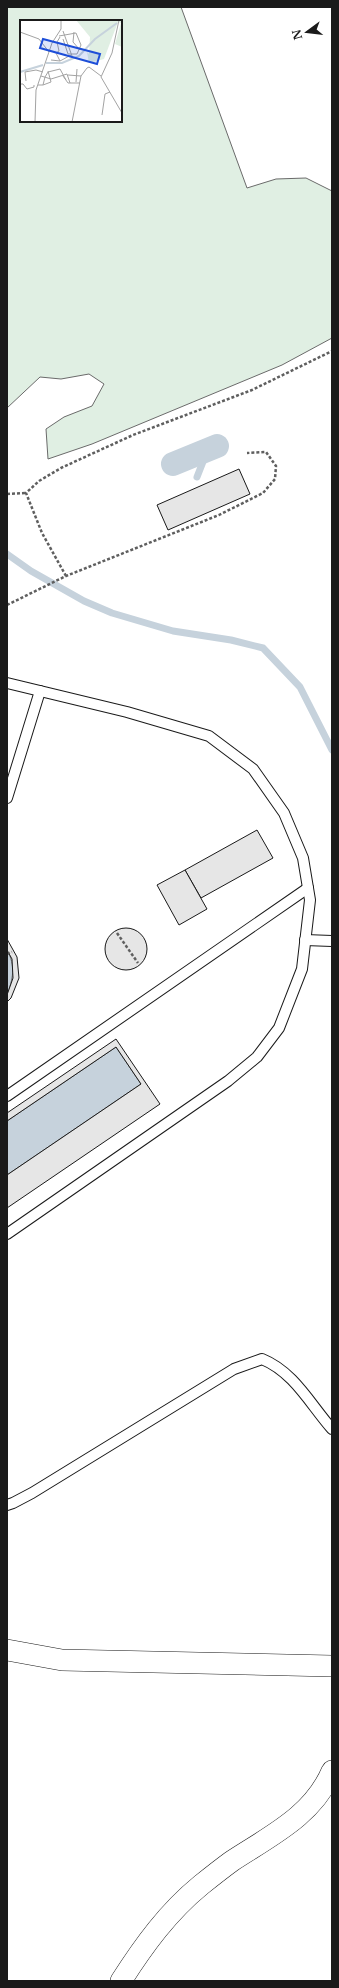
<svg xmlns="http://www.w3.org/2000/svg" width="339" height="1988" font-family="'Libre Baskerville',serif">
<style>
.green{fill:#e0efe3;stroke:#6a6a6a;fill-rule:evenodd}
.water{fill:#c6d2dc;stroke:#6a6a6a}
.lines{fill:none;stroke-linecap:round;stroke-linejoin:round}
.stream{stroke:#c6d2dc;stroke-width:7}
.canal{stroke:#c6d2dc;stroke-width:24}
.building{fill:#e6e6e6;stroke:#1a1a1a}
.service-casing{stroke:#1a1a1a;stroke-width:12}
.minor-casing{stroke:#1a1a1a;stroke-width:22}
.path{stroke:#5f5f5f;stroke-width:2.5;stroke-dasharray:3 2;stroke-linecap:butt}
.service{stroke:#fff;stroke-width:10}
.minor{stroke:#fff;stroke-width:21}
.inset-river{fill:none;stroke:#c6d2dc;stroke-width:2}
.inset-road{fill:none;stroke:#a3a3a3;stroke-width:1}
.view{fill:#1d4ed8;fill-opacity:0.15;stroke:#1d4ed8;stroke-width:2}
.inset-edge{fill:none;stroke:#1a1a1a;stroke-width:2}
</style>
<rect width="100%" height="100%" fill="#fff"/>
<path class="green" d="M 7,7 L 181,7 L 247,188 L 276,179 L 306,178 L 332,191 L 332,338 L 282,365 L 92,444 L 48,459 L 46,429 L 64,417 L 92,406 L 104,384 L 89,374 L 61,379 L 40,377 L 7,408 ZM 21,21 L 121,21 L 121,121 L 21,121 Z"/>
<g class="water">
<circle cx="126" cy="949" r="19"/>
<path d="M 7,950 C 16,966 13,979 7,995 Z"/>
<polygon points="116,1047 141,1084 7,1175 7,1121"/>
</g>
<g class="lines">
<g class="stream">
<polyline points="197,477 208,449"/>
<polyline points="7,554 31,571 84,601 112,613 173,631 231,640 263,648 300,687 332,750"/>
</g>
<polyline class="canal" points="173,464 217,446"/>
</g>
<g class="building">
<polygon points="239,469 250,494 168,530 157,505"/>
<polygon points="257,830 273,858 201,898 185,870"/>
<polygon points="185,870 207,909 179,925 157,885"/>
<circle cx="126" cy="949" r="21"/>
<polygon points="7,939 17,957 19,978 11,998 7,1002 7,995 13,978 12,959 7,950"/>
<polygon points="116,1039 160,1104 7,1208 7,1175 141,1084 116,1047 7,1121 7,1113"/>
</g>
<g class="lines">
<defs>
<g id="service">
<polyline points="7,683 127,712 209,736 253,769 284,813 303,858 310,900 302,969 279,1028 257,1057 228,1081 7,1234"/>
<polyline points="7,798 40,691"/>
<polyline points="305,940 332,941"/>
<polyline points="7,1096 308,888"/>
<path d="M 7,1505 L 13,1503 L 32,1493 L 234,1369 L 262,1359 C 294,1372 310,1404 332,1429"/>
</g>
<g id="minor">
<polyline points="7,1650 62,1660 332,1666"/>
<path d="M 121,1981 C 144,1945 168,1912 201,1885 C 211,1877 221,1869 232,1861 C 270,1836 313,1816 332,1771"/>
</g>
</defs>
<use href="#service" class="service-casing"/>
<use href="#minor" class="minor-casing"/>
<g class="path">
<polyline points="7,494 26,493"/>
<polyline points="66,576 42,533 26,493 39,481 61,468 133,435 252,390 332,351"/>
<polyline points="7,605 66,576 219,515 263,493 275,479 276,466 266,452 247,453"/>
<polyline points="117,933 138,963"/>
<polyline points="7,954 12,952"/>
</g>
<use href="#service" class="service"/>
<use href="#minor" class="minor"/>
</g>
<g transform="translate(20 20)">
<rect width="102" height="102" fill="#fff"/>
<path d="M 56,0 L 102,0 L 102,27 L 95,24 L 101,3 L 98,2 L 84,39 L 69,43 L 67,32 L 69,34 L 70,17 Z" fill="#e0efe3"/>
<path class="inset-river" d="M 26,43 L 42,43 L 59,36 L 75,19 L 97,3M 0,52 L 23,45"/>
<path class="inset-road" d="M 99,0 L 92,33 L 81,57 L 102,93M 43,11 L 52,36M 0,12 L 19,19 L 29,32M 54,12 L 53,22 L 60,30M 39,16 L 56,13 L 61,25 L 57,34 L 48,34 L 43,19M 31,40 L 40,41 L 36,33 L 39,31 L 37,22 L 40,17M 40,41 L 51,35M 48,55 L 61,56M 21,56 L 31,59 L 47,54 L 50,63M 43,56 L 48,63 L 60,63M 25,57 L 28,52 L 40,49 L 46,60M 6,61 L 5,52 L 16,50 L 23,52M 56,62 L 57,49M 0,64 L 3,64 L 7,69 L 14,67 L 14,65M 18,65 L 23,65 L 25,57M 23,65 L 31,62 L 28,51M 82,95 L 85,74 L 90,72M 15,102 L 16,70 L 32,23 L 41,9 L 41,0M 52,102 L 61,56 L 67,48 L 69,47 L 81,56"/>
<path class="view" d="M 23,19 L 80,34 L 77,44 L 20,28 Z"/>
<rect width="102" height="102" class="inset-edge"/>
</g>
<rect width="339" height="1988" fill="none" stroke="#1a1a1a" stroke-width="16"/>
<g transform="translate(307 32) rotate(255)" stroke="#ffffff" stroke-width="3" paint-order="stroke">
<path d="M0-3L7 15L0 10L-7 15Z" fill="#1a1a1a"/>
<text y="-6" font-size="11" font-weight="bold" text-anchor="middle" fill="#1a1a1a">N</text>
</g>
</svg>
